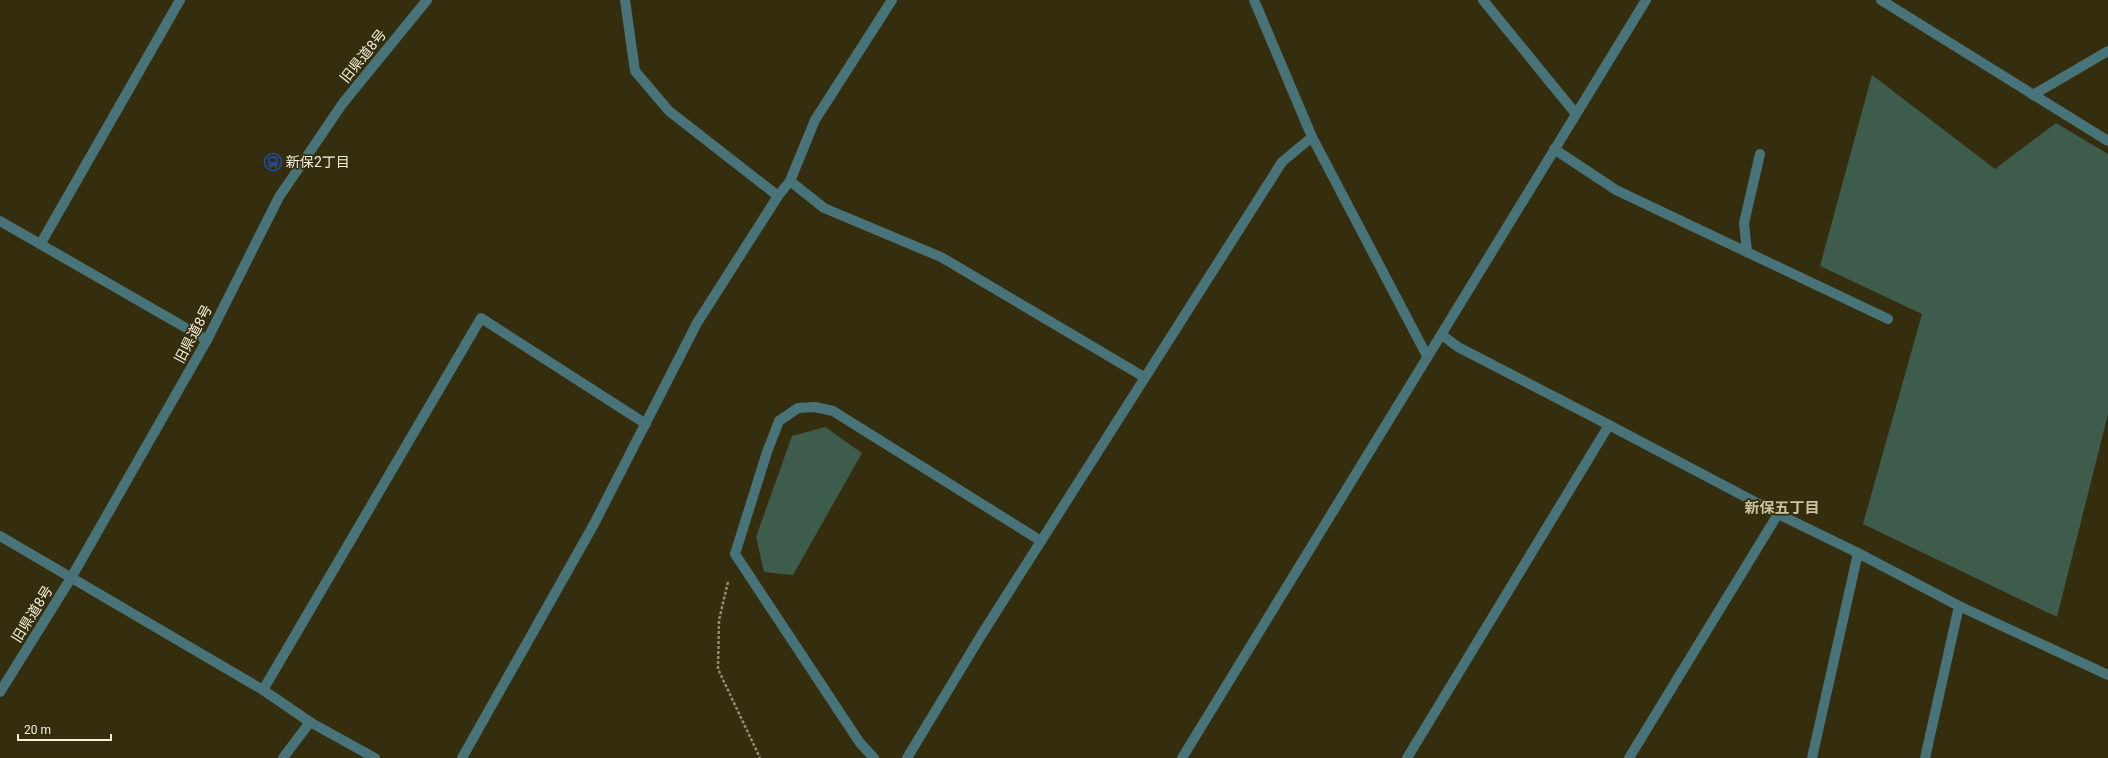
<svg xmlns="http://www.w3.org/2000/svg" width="2108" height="758" font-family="Roboto,'Noto Sans JP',sans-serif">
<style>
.green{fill:#3e5c4c}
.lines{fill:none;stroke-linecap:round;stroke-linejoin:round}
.path{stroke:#908c73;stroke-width:2.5;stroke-dasharray:3 2;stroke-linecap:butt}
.minor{stroke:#477379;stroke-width:10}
.tertiary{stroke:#477379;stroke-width:10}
.labels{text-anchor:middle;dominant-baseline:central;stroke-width:3.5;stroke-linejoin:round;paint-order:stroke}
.street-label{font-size:14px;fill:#f2efdd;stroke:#342e0e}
.poi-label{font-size:14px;fill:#f2efdd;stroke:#342e0e;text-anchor:start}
.neighbourhood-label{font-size:15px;font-weight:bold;fill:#cac39f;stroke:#342e0e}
</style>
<rect width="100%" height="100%" fill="#342e0e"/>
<g class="green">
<polygon points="1872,75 1995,169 2056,123 2108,154 2108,414 2057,617 1863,524 1922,314 1820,266"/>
<polygon points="825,427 862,453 793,575 764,572 756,537 792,436"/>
</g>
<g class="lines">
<polyline class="path" points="728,582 719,620 718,669 760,758"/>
<g class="minor">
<polyline points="625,0 635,71 669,111 778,196"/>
<polyline points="1254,0 1312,137 1427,356"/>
<polyline points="1483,0 1576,114"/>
<polyline points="1881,0 2108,141"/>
<polyline points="2033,95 2108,51"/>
<polyline points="1554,149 1616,190 1888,319"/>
<polyline points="790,181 824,208 941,257 1144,377"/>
<polyline points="0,221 207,340"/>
<polyline points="41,243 180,0"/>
<polyline points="1747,252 1744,223 1760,154"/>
<polyline points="1442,335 1458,347 1609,425 1778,514 1858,553 1959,606 2108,675"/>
<polyline points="71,578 207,340 279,197 343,103 427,0"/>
<polyline points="263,690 481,318 646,424"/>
<polyline points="283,758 310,722"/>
<polyline points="462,758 594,524 697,323 778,196 790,181 815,120 892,0"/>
<polyline points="874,758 860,743 735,554 767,452 779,421 798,408 815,407 833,411 1041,541"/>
<polyline points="907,758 982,634 1282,162 1312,137"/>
<polyline points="1182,758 1646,0"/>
<polyline points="1407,758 1609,425"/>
<polyline points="1629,758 1778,514"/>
<polyline points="1812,758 1858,553"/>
<polyline points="1925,758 1959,606"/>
</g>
<g class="tertiary">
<polyline points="0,536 263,690 310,722 375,758"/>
<polyline points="0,692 71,578"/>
</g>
</g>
<defs>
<symbol id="bus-ring" viewBox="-11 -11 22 22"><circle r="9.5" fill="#342e0e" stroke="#1a4fb4" stroke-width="1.5"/><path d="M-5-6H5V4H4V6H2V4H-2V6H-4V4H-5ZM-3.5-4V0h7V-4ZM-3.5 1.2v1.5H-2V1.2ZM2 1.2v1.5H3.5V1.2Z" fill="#1a4fb4"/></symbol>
</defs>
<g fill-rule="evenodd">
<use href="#bus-ring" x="263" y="152" width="20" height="20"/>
</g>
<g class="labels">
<g class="street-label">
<text transform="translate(363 56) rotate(-51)">旧県道8号</text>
<text transform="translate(193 334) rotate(-62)">旧県道8号</text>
<text transform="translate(32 614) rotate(-58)">旧県道8号</text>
</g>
<g class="poi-label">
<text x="286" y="162">新保2丁目</text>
</g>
<g class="neighbourhood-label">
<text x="1782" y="508">新保五丁目</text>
</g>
</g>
<path d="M18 734v6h93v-6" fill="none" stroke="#f2efdd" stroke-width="2"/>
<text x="24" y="734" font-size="12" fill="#f2efdd" stroke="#342e0e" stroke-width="3" paint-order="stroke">20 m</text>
</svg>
